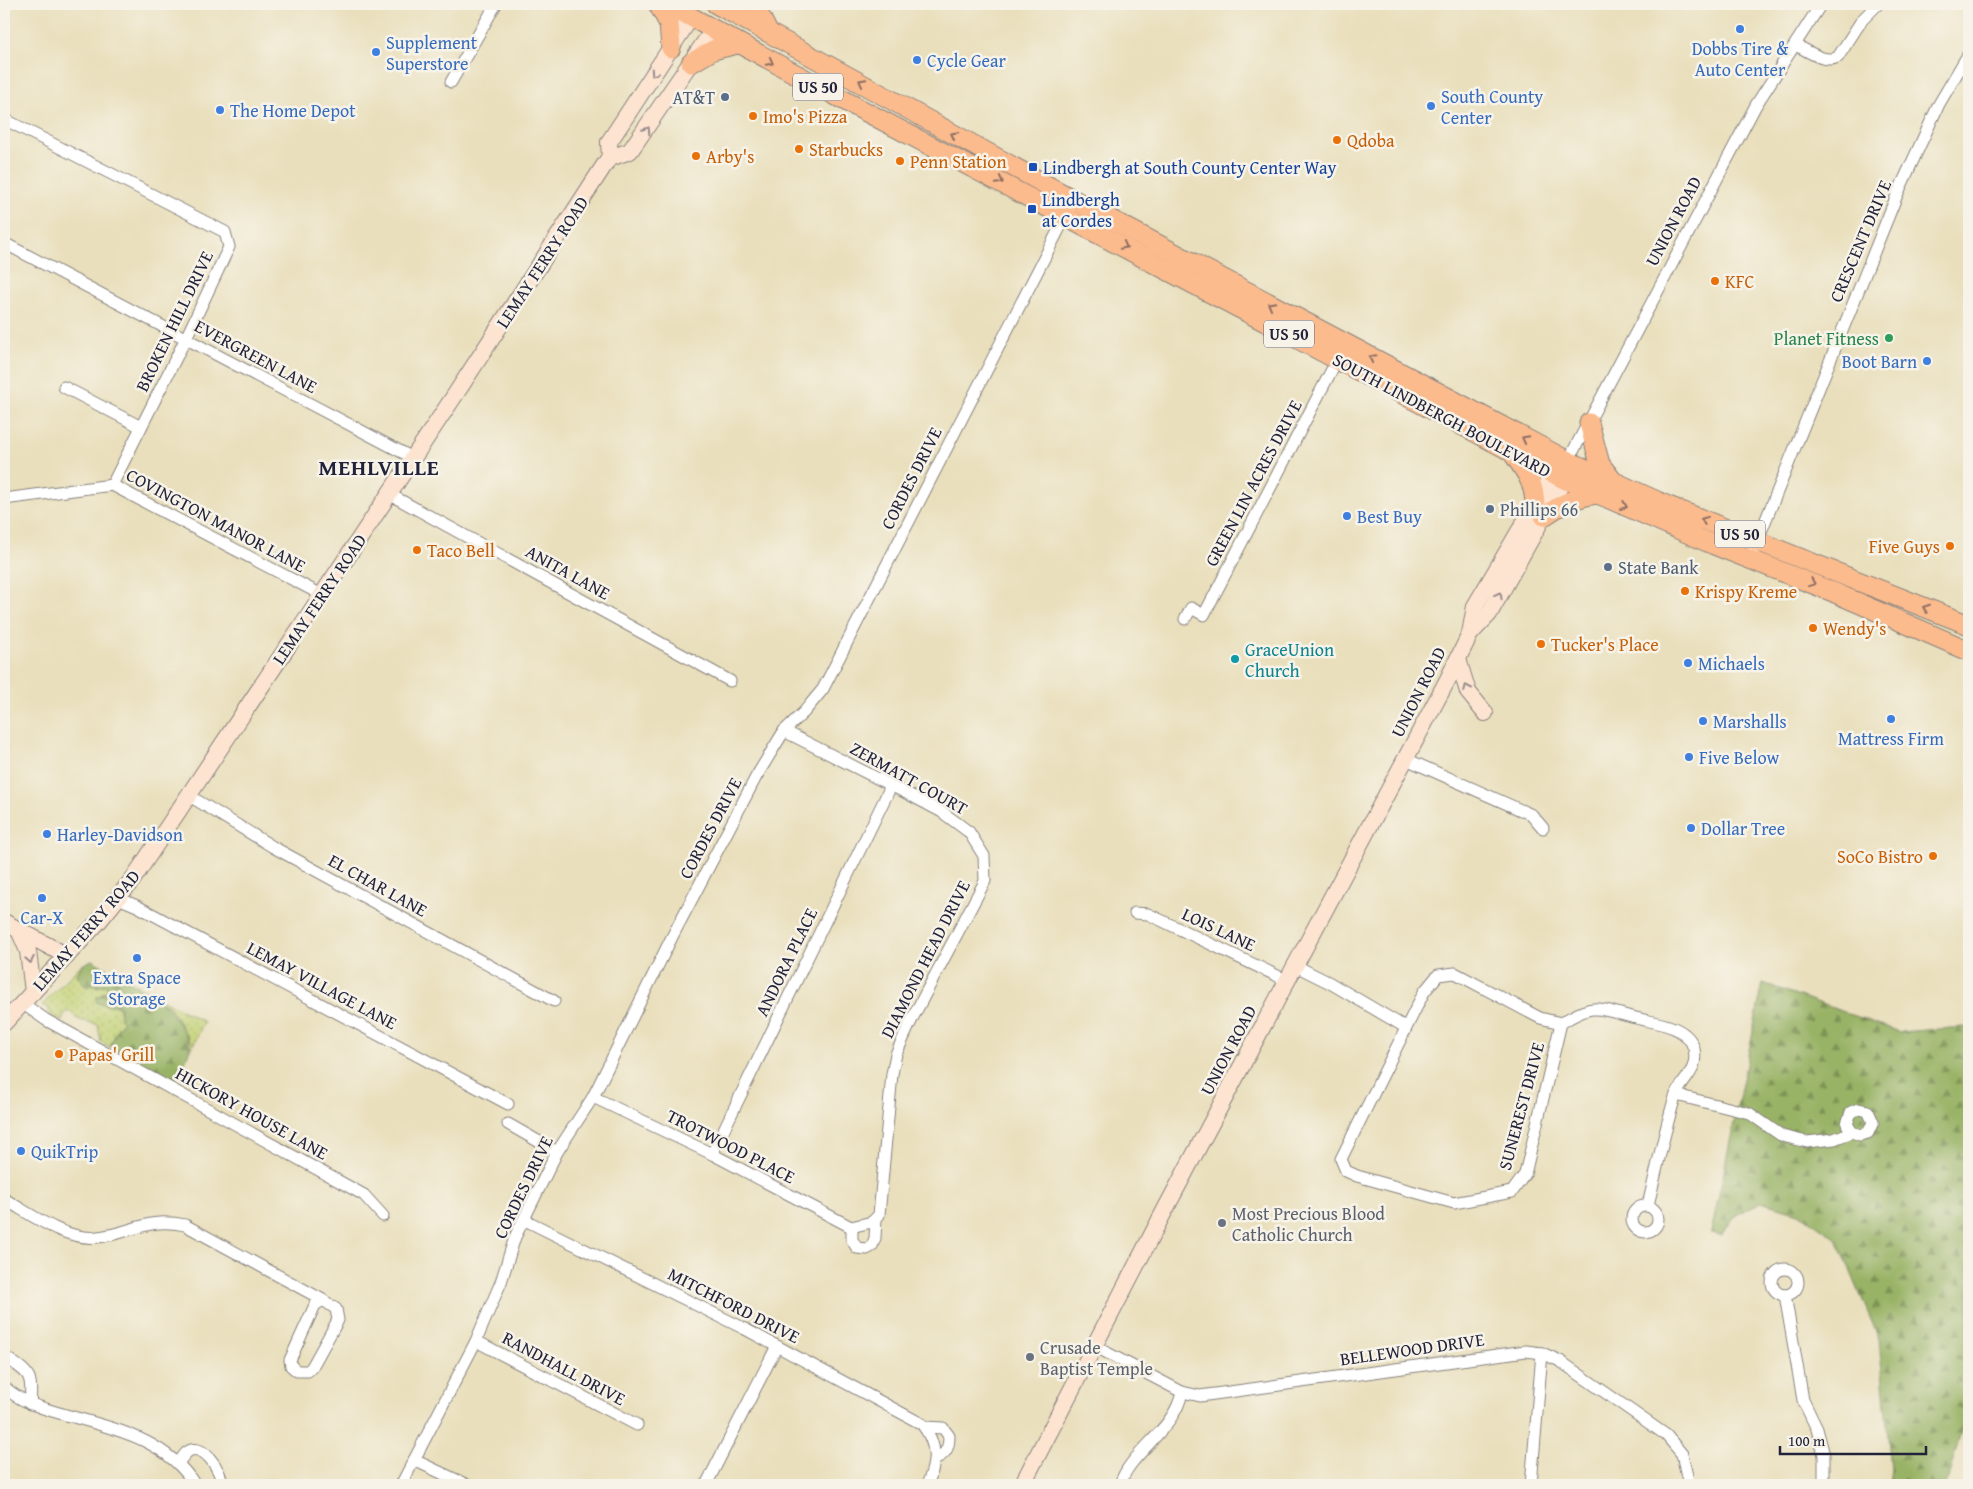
<svg xmlns="http://www.w3.org/2000/svg" width="1973" height="1489" font-family="'Gentium Book Plus',serif">
<style>
.grass{fill:url(#grass-dots);stroke:#727a58}
.forest{fill:url(#forest-firs);stroke:#5e6a50}
.lines{fill:none;stroke-linecap:round;stroke-linejoin:round}
.street-casing{stroke:#86807c;stroke-width:13}
.secondary-casing{stroke:#86807c;stroke-width:18}
.primary-casing{stroke:#86807c;stroke-width:21}
.street{stroke:#fff;stroke-width:11}
.secondary{stroke:#fde4d1;stroke-width:16}
.primary{stroke:#fbbb8d;stroke-width:19}
.oneway{stroke:#8e6e64}
.oneway2{stroke:#9a8d8e}
.shop-dot{fill:#3f7fe0;stroke:#f7f3e8;stroke-width:2}
.service-dot{fill:#5c6f8a;stroke:#f7f3e8;stroke-width:2}
.food-dot{fill:#e8710a;stroke:#f7f3e8;stroke-width:2}
.transit-dot{fill:#1a4fb4;stroke:#f7f3e8;stroke-width:2}
.leisure-dot{fill:#2e9e5b;stroke:#f7f3e8;stroke-width:2}
.culture-dot{fill:#0f9aa8;stroke:#f7f3e8;stroke-width:2}
.worship-dot{fill:#6b7280;stroke:#f7f3e8;stroke-width:2}
.labels{text-anchor:middle;dominant-baseline:central;stroke-width:5;stroke-linejoin:round;paint-order:stroke}
.shield{fill:#f7f3e8;stroke:#62616f;stroke-width:1}
.shield-label{font-size:16px;font-weight:bold;fill:#22223b}
.shop-label{font-size:18px;fill:#366cbe;stroke:#f7f3e8;text-anchor:start}
.service-label{font-size:18px;fill:#4e5e75;stroke:#f7f3e8;text-anchor:start}
.food-label{font-size:18px;fill:#c56008;stroke:#f7f3e8;text-anchor:start}
.transit-label{font-size:18px;fill:#164399;stroke:#f7f3e8;text-anchor:start}
.street-label{font-size:18px;fill:#22223b;stroke:#f7f3e8}
.leisure-label{font-size:18px;fill:#27864d;stroke:#f7f3e8;text-anchor:end}
.culture-label{font-size:18px;fill:#0d838f;stroke:#f7f3e8;text-anchor:start}
.worship-label{font-size:18px;fill:#5b616d;stroke:#f7f3e8;text-anchor:start}
.district-label{font-size:22px;font-weight:bold;letter-spacing:1px;fill:#22223b;stroke:#f7f3e8}
</style>
<defs>
<pattern id="grass-dots" width="8" height="8" patternUnits="userSpaceOnUse" patternTransform="scale(1.25)"><rect width="8" height="8" fill="#c2d174"/><path d="M2 2h.1M6 6h.1" fill="none" stroke="#a6b365" stroke-width="1.8" stroke-linecap="round"/></pattern>
<pattern id="forest-firs" width="22" height="20" patternUnits="userSpaceOnUse" patternTransform="scale(1.25)"><rect width="22" height="20" fill="#99b366"/><path d="M5 1l3.5 6h-7zM16 11l3.5 6h-7z" fill="#7c9155"/></pattern>
</defs>
<rect width="100%" height="100%" fill="#f7f3e8"/>
<filter id="ink" filterUnits="userSpaceOnUse"><feTurbulence type="fractalNoise" baseFrequency=".02" numOctaves="2"/><feDisplacementMap in="SourceGraphic" scale="10" xChannelSelector="R" yChannelSelector="G"/><feConvolveMatrix kernelMatrix="1 2 1 2 8 2 1 2 1" color-interpolation-filters="sRGB"/></filter>
<filter id="wash" filterUnits="userSpaceOnUse"><feTurbulence type="fractalNoise" baseFrequency=".0096" numOctaves="4" result="noise"/><feDisplacementMap in="SourceGraphic" scale="20" xChannelSelector="R" yChannelSelector="G"/><feGaussianBlur stdDeviation="1.12" result="paint"/><feColorMatrix in="noise" values="0 0 0 0 0 0 0 0 0 0 0 0 0 0 0 0 0 1.4 0 .05"/><feComposite in="paint" operator="in"/></filter>
<g filter="url(#wash)">
<rect width="100%" height="100%" fill="#e9dfbc"/>
<g class="grass">
<path d="M 81,965 L 80,970 L 95,987 L 105,985 L 108,987 L 107,991 L 96,998 L 105,1005 L 120,1006 L 123,1022 L 117,1030 L 110,1047 L 101,1042 L 98,1025 C 86,1020 77,1023 70,1011 L 65,1013 L 62,1021 L 48,1013 L 50,1009 L 42,1005 Z"/>
<polygon points="150,993 204,1022 191,1050 190,1041 169,1006 151,997"/>
</g>
<g class="forest">
<path d="M 92,960 L 150,993 L 155,1000 C 169,1004 169,1010 176,1020 C 198,1048 189,1054 174,1082 L 110,1047 L 117,1030 L 123,1022 L 120,1019 L 120,1006 L 97,1003 L 96,998 L 107,991 L 108,987 L 105,985 L 85,986 L 77,974 L 82,965 Z"/>
<polygon points="1763,983 1900,1032 1964,1027 1969,1030 1969,1403 1946,1485 1889,1485 1891,1469 1879,1339 1837,1239 1799,1213 1761,1202 1736,1215 1721,1235 1711,1233"/>
</g>
</g>
<g filter="url(#ink)">
<g class="lines">
<defs>
<g id="street">
<path d="M 1796,45 C 1808,51 1825,64 1838,57 L 1862,20 L 1878,4"/>
<polyline points="451,82 496,4"/>
<polyline points="4,119 225,232 229,247 186,338 112,485"/>
<polyline points="4,243 413,458"/>
<polyline points="64,387 141,427"/>
<polyline points="1568,461 1756,105 1821,4"/>
<polyline points="389,494 730,681"/>
<polyline points="4,499 112,485 322,595"/>
<polyline points="1750,559 1897,195 1939,104 1969,53"/>
<polyline points="1185,619 1191,608 1204,615 1339,356"/>
<polyline points="1406,759 1532,815 1543,828"/>
<polyline points="188,795 273,847 554,1001"/>
<polyline points="118,898 137,906 508,1104"/>
<polyline points="1135,913 1148,914 1288,981"/>
<polyline points="1296,966 1330,983 1405,1027"/>
<polyline points="22,1003 46,1020 364,1195 383,1216"/>
<path d="M 1561,1023 L 1525,1174 L 1512,1192 L 1454,1203 L 1357,1176 L 1346,1171 L 1341,1159 L 1424,992 L 1438,975 L 1455,973 L 1540,1018 L 1561,1023 C 1596,1001 1598,1009 1636,1018 C 1655,1023 1688,1025 1694,1049 C 1699,1072 1681,1080 1675,1097 C 1664,1132 1657,1169 1648,1205"/>
<polyline points="1676,1095 1749,1113 1782,1136 1807,1142 1834,1139 1852,1132 1860,1135 1868,1133 1873,1122 1868,1111 1859,1109 1851,1112 1847,1124 1852,1132"/>
<polyline points="593,1097 712,1154 851,1227 872,1222 879,1215 892,1074 896,1054 913,1017 985,881 984,856 969,832 942,812 912,796 784,731"/>
<polyline points="508,1124 557,1152"/>
<polyline points="712,1154 891,786"/>
<path d="M 4,1199 C 31,1214 65,1241 98,1237 C 133,1233 146,1217 185,1225 L 323,1300 L 336,1309 L 338,1320 L 312,1367 L 308,1371 L 297,1371 L 291,1366 L 290,1360 L 315,1305 L 323,1300"/>
<circle cx="1645" cy="1219" r="13"/>
<path d="M 525,1220 L 745,1329 L 922,1424 C 938,1445 937,1462 927,1485"/>
<polyline points="852,1227 852,1240 857,1248 867,1249 872,1246 875,1238 876,1218"/>
<circle cx="1785" cy="1282" r="13"/>
<polyline points="1785,1295 1803,1400 1817,1429 1824,1455 1824,1485"/>
<polyline points="476,1341 637,1425"/>
<polyline points="1094,1346 1182,1392 1200,1396 1526,1351 1542,1353 1560,1361 1666,1435 1682,1454 1689,1485"/>
<path d="M 4,1356 C 29,1374 33,1372 30,1404"/>
<path d="M 4,1387 C 20,1401 38,1407 59,1413 C 110,1428 165,1437 195,1485"/>
<path d="M 925,1427 L 943,1428 L 949,1436 C 949,1449 946,1453 935,1460"/>
<polyline points="414,1460 467,1485"/>
<path d="M 178,1463 C 181,1460 183,1456 186,1453 C 202,1439 222,1471 222,1485"/>
<polyline points="401,1485 476,1341 501,1282 515,1237 557,1152 593,1097 672,937 756,777 784,731 804,712 823,689 1074,200"/>
<polyline points="706,1485 777,1346"/>
<path d="M 1120,1485 C 1129,1452 1175,1431 1182,1392"/>
<polyline points="1531,1485 1542,1353"/>
</g>
<g id="secondary">
<polyline points="610,158 609,142 691,17"/>
<polyline points="1470,634 1489,614 1557,492 1564,479 1567,466"/>
<polyline points="1458,659 1468,692 1485,713"/>
<polyline points="4,922 67,956"/>
<polyline points="19,930 28,951 33,992"/>
<polyline points="4,1023 99,921 133,879 455,395 607,161 610,158 630,151 713,30"/>
<polyline points="1022,1485 1167,1206 1448,679 1470,634 1475,606 1553,474 1562,466"/>
</g>
<g id="primary">
<polyline points="658,4 669,24 671,48"/>
<polyline points="667,4 851,104 1564,479 1714,545 1833,592 1969,651"/>
<polyline points="716,4 1074,200 1568,461 1666,505 1969,625"/>
<polyline points="754,4 768,32"/>
<polyline points="691,63 713,50 737,44"/>
<polyline points="1589,423 1600,464 1613,481"/>
<path d="M 1514,455 C 1526,472 1535,484 1535,506"/>
<path d="M 1544,516 C 1562,504 1575,497 1596,494"/>
</g>
</defs>
<use href="#street" class="street-casing"/>
<use href="#secondary" class="secondary-casing"/>
<use href="#primary" class="primary-casing"/>
<use href="#street" class="street"/>
<use href="#secondary" class="secondary"/>
<use href="#primary" class="primary"/>
</g>
<defs><path id="oneway-chevron" d="M-2-3.5L2.5 0L-2 3.5" fill="none" stroke-width="1.6" stroke-linecap="round" stroke-linejoin="round" transform="scale(1.25)"/></defs>
<g class="oneway">
<use href="#oneway-chevron" transform="translate(770 62) rotate(28)"/>
<use href="#oneway-chevron" transform="translate(862 82) rotate(-152)"/>
<use href="#oneway-chevron" transform="translate(954 135) rotate(-152)"/>
<use href="#oneway-chevron" transform="translate(1000 181) rotate(28)"/>
<use href="#oneway-chevron" transform="translate(1124 246) rotate(28)"/>
<use href="#oneway-chevron" transform="translate(1271 305) rotate(-152)"/>
<use href="#oneway-chevron" transform="translate(1372 358) rotate(-152)"/>
<use href="#oneway-chevron" transform="translate(1525 439) rotate(-152)"/>
<use href="#oneway-chevron" transform="translate(1624 506) rotate(23)"/>
<use href="#oneway-chevron" transform="translate(1704 520) rotate(-158)"/>
<use href="#oneway-chevron" transform="translate(1812 583) rotate(22)"/>
<use href="#oneway-chevron" transform="translate(1926 608) rotate(-159)"/>
</g>
<g class="oneway2">
<use href="#oneway-chevron" transform="translate(654 73) rotate(124)"/>
<use href="#oneway-chevron" transform="translate(647 130) rotate(-57)"/>
<use href="#oneway-chevron" transform="translate(1499 595) rotate(-61)"/>
<use href="#oneway-chevron" transform="translate(1467 688) rotate(-114)"/>
<use href="#oneway-chevron" transform="translate(30 960) rotate(80)"/>
</g>
</g>
<g class="shop-dot">
<circle cx="1740" cy="29" r="5"/>
<circle cx="376" cy="52" r="5"/>
<circle cx="917" cy="60" r="5"/>
<circle cx="1431" cy="106" r="5"/>
<circle cx="220" cy="110" r="5"/>
<circle cx="1927" cy="361" r="5"/>
<circle cx="1347" cy="516" r="5"/>
<circle cx="1688" cy="663" r="5"/>
<circle cx="1891" cy="719" r="5"/>
<circle cx="1703" cy="721" r="5"/>
<circle cx="1689" cy="757" r="5"/>
<circle cx="1691" cy="828" r="5"/>
<circle cx="47" cy="834" r="5"/>
<circle cx="42" cy="898" r="5"/>
<circle cx="137" cy="958" r="5"/>
<circle cx="21" cy="1151" r="5"/>
</g>
<g class="service-dot">
<circle cx="725" cy="97" r="5"/>
<circle cx="1490" cy="509" r="5"/>
<circle cx="1608" cy="567" r="5"/>
</g>
<g class="food-dot">
<circle cx="753" cy="116" r="5"/>
<circle cx="1337" cy="140" r="5"/>
<circle cx="799" cy="149" r="5"/>
<circle cx="696" cy="156" r="5"/>
<circle cx="900" cy="161" r="5"/>
<circle cx="1715" cy="281" r="5"/>
<circle cx="1950" cy="546" r="5"/>
<circle cx="417" cy="550" r="5"/>
<circle cx="1685" cy="591" r="5"/>
<circle cx="1813" cy="628" r="5"/>
<circle cx="1541" cy="644" r="5"/>
<circle cx="1933" cy="856" r="5"/>
<circle cx="59" cy="1054" r="5"/>
</g>
<g class="transit-dot">
<rect x="1028" y="162" width="10" height="10" rx="2.5"/>
<rect x="1027" y="204" width="10" height="10" rx="2.5"/>
</g>
<circle class="leisure-dot" cx="1889" cy="338" r="5"/>
<circle class="culture-dot" cx="1235" cy="659" r="5"/>
<g class="worship-dot">
<circle cx="1222" cy="1223" r="5"/>
<circle cx="1030" cy="1357" r="5"/>
</g>
<g class="labels">
<g class="shield">
<rect x="793" y="73.5" width="50" height="27" rx="4"/>
<rect x="1264" y="320.5" width="50" height="27" rx="4"/>
<rect x="1715" y="520.5" width="50" height="27" rx="4"/>
</g>
<g class="shield-label">
<text x="818" y="87">US 50</text>
<text x="1289" y="334">US 50</text>
<text x="1740" y="534">US 50</text>
</g>
<g class="shop-label">
<text x="386" y="42">Supplement<tspan x="386" dy="21">Superstore</tspan></text>
<text x="1740" y="48" text-anchor="middle">Dobbs Tire &amp;<tspan x="1740" dy="21">Auto Center</tspan></text>
<text x="927" y="60">Cycle Gear</text>
<text x="1441" y="96">South County<tspan x="1441" dy="21">Center</tspan></text>
<text x="230" y="110">The Home Depot</text>
<text x="1917" y="361" text-anchor="end">Boot Barn</text>
<text x="1357" y="516">Best Buy</text>
<text x="1698" y="663">Michaels</text>
<text x="1713" y="721">Marshalls</text>
<text x="1891" y="738" text-anchor="middle">Mattress Firm</text>
<text x="1699" y="757">Five Below</text>
<text x="1701" y="828">Dollar Tree</text>
<text x="57" y="834">Harley-Davidson</text>
<text x="42" y="917" text-anchor="middle">Car-X</text>
<text x="137" y="977" text-anchor="middle">Extra Space<tspan x="137" dy="21">Storage</tspan></text>
<text x="31" y="1151">QuikTrip</text>
</g>
<g class="service-label">
<text x="715" y="97" text-anchor="end">AT&amp;T</text>
<text x="1500" y="509">Phillips 66</text>
<text x="1618" y="567">State Bank</text>
</g>
<g class="food-label">
<text x="763" y="116">Imo's Pizza</text>
<text x="1347" y="140">Qdoba</text>
<text x="809" y="149">Starbucks</text>
<text x="706" y="156">Arby's</text>
<text x="910" y="161">Penn Station</text>
<text x="1725" y="281">KFC</text>
<text x="1940" y="546" text-anchor="end">Five Guys</text>
<text x="427" y="550">Taco Bell</text>
<text x="1695" y="591">Krispy Kreme</text>
<text x="1823" y="628">Wendy's</text>
<text x="1551" y="644">Tucker's Place</text>
<text x="1923" y="856" text-anchor="end">SoCo Bistro</text>
<text x="69" y="1054">Papas' Grill</text>
</g>
<g class="transit-label">
<text x="1043" y="167">Lindbergh at South County Center Way</text>
<text x="1042" y="199">Lindbergh<tspan x="1042" dy="21">at Cordes</tspan></text>
</g>
<g class="street-label">
<text transform="translate(1673 221) rotate(-62)">UNION ROAD</text>
<text transform="translate(1860 241) rotate(-67)">CRESCENT DRIVE</text>
<text transform="translate(542 262) rotate(-57)">LEMAY FERRY ROAD</text>
<text transform="translate(174 321) rotate(-64)">BROKEN HILL DRIVE</text>
<text transform="translate(256 356) rotate(28)">EVERGREEN LANE</text>
<text transform="translate(1442 415) rotate(28)">SOUTH LINDBERGH BOULEVARD</text>
<text transform="translate(911 478) rotate(-63)">CORDES DRIVE</text>
<text transform="translate(1253 483) rotate(-62)">GREEN LIN ACRES DRIVE</text>
<text transform="translate(216 520) rotate(28)">COVINGTON MANOR LANE</text>
<text transform="translate(568 572) rotate(29)">ANITA LANE</text>
<text transform="translate(319 599) rotate(-56)">LEMAY FERRY ROAD</text>
<text transform="translate(1418 692) rotate(-63)">UNION ROAD</text>
<text transform="translate(909 778) rotate(29)">ZERMATT COURT</text>
<text transform="translate(710 828) rotate(-62)">CORDES DRIVE</text>
<text transform="translate(378 885) rotate(29)">EL CHAR LANE</text>
<text transform="translate(1219 929) rotate(25)">LOIS LANE</text>
<text transform="translate(86 930) rotate(-49)">LEMAY FERRY ROAD</text>
<text transform="translate(925 959) rotate(-63)">DIAMOND HEAD DRIVE</text>
<text transform="translate(786 962) rotate(-64)">ANDORA PLACE</text>
<text transform="translate(322 985) rotate(28)">LEMAY VILLAGE LANE</text>
<text transform="translate(1228 1050) rotate(-62)">UNION ROAD</text>
<text transform="translate(1521 1106) rotate(-75)">SUNEREST DRIVE</text>
<text transform="translate(252 1113) rotate(29)">HICKORY HOUSE LANE</text>
<text transform="translate(731 1146) rotate(27)">TROTWOOD PLACE</text>
<text transform="translate(523 1187) rotate(-64)">CORDES DRIVE</text>
<text transform="translate(734 1305) rotate(27)">MITCHFORD DRIVE</text>
<text transform="translate(1412 1349) rotate(-8)">BELLEWOOD DRIVE</text>
<text transform="translate(564 1368) rotate(28)">RANDHALL DRIVE</text>
</g>
<g class="leisure-label">
<text x="1879" y="338">Planet Fitness</text>
</g>
<g class="culture-label">
<text x="1245" y="649">GraceUnion<tspan x="1245" dy="21">Church</tspan></text>
</g>
<g class="worship-label">
<text x="1232" y="1213">Most Precious Blood<tspan x="1232" dy="21">Catholic Church</tspan></text>
<text x="1040" y="1347">Crusade<tspan x="1040" dy="21">Baptist Temple</tspan></text>
</g>
<g class="district-label">
<text x="379" y="467">MEHLVILLE</text>
</g>
</g>
<rect width="1973" height="1489" fill="none" stroke="#f7f3e8" stroke-width="20"/>
<path d="M1780 1446v8h146v-8" fill="none" stroke="#22223b" stroke-width="2.5"/>
<text x="1788" y="1446" font-size="15" fill="#22223b" stroke="#f7f3e8" stroke-width="4" paint-order="stroke">100 m</text>
</svg>
